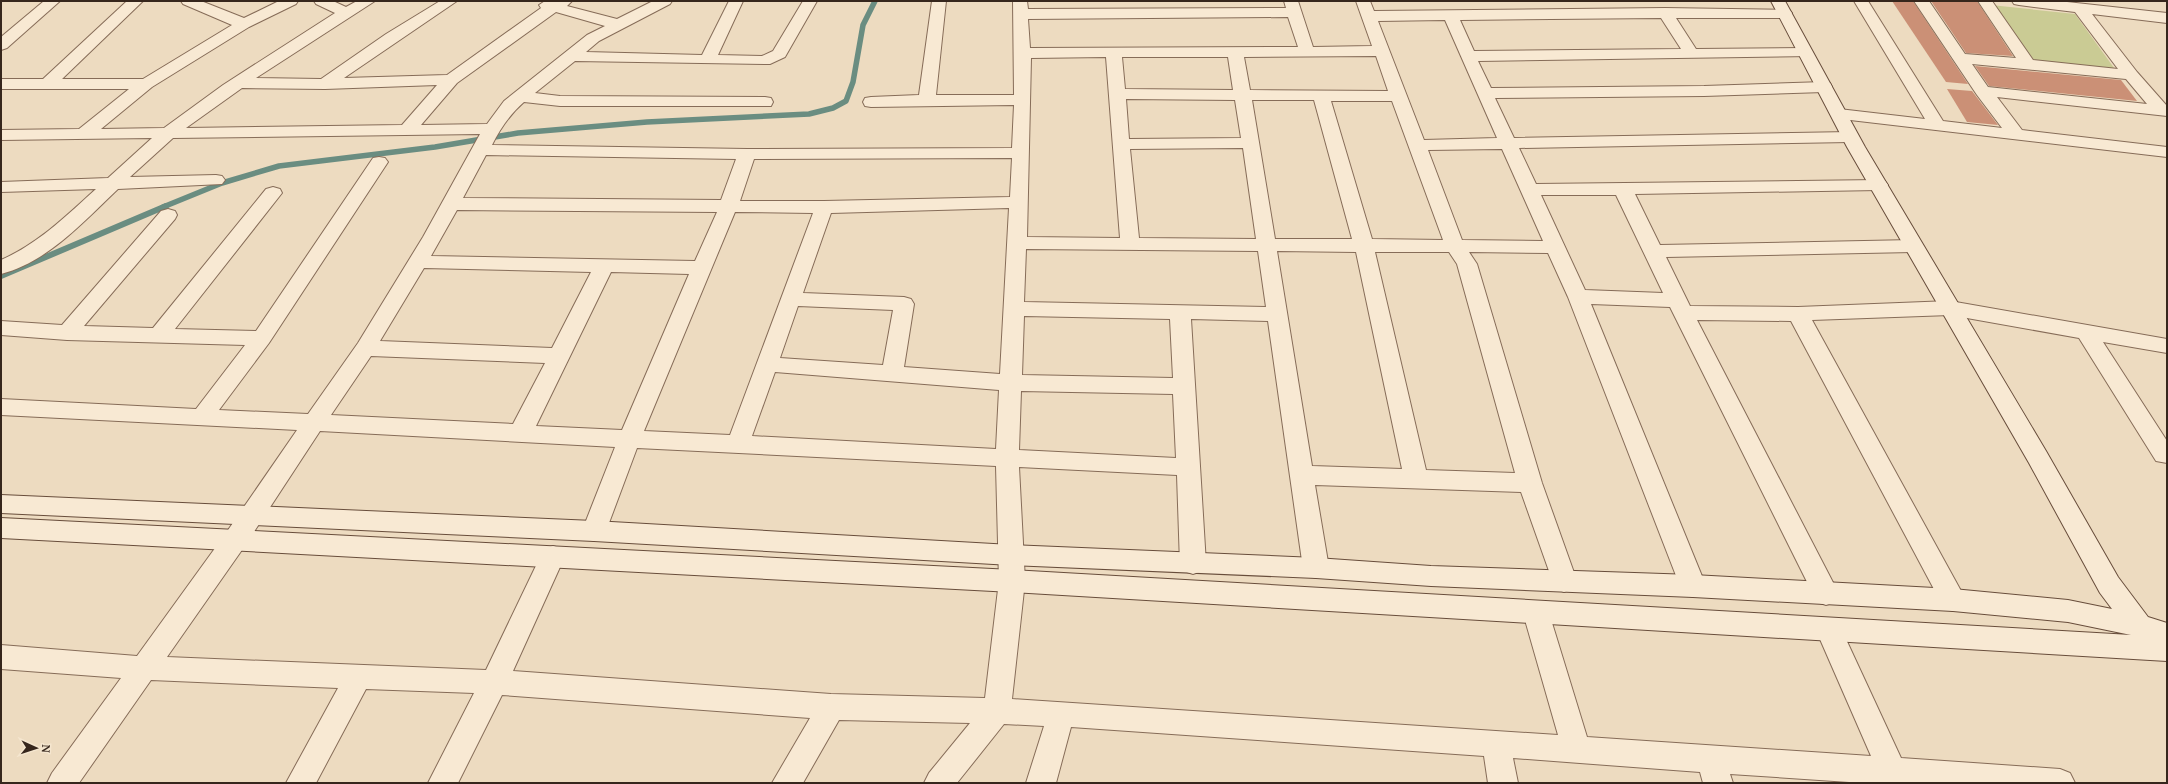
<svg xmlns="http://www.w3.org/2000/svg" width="2168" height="784" font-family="'PT Serif',serif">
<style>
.green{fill:#cacb94}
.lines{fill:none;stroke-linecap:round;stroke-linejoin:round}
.stream-far1{stroke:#6a8d81;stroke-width:5.5}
.stream{stroke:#6a8d81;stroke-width:6}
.building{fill:#cb9076}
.street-casing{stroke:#866c58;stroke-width:2}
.secondary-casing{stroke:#684d3b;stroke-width:2}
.street{fill:#f8e9d3;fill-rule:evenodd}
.secondary{fill:#f8e9d3;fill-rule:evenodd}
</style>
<rect width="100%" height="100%" fill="#eddbc0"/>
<polygon class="green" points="1991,5 2075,14 2117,72 2029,62"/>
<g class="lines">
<polyline class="stream-far1" points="163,207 222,183 279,166 435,147 518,133 647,122 809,114 833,108 846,101 853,82 863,25 875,1"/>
<polyline class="stream" points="1,276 166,206"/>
</g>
<g class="building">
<polygon points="1892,1 1913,1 1968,84 1946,82"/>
<polygon points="1931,1 1977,1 2013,56 1966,53"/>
<polygon points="1975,66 2121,80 2137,101 1989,86"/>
<polygon points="1947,89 1972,91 1998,125 1967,122"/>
</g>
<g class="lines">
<defs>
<g id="street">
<polygon points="44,1 60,1 7,48 1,50 1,37"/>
<path d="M 127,1 L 143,1 L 62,79 L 143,79 L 232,25 L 183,4 L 181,1 L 201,1 L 244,18 L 279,1 L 298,1 L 296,4 L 249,27 L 152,87 L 101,129 L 164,128 L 223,85 L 335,13 L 316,4 L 314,1 L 333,1 L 346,7 L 357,1 L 375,1 L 256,78 L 321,79 L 386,34 L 440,1 L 457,1 L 344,78 L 447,75 L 541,8 L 539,5 L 545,1 L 572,1 L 567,6 L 617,19 L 653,1 L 672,1 L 670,4 L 599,41 L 586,52 L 702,55 L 729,1 L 743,1 L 718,55 L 762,56 L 773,51 L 803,1 L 817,1 L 785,57 L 770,64 L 575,61 L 535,93 L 560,96 L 765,97 L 771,98 L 773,102 L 771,106 L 560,106 L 524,102 C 510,114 500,129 492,145 L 747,149 L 1012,148 L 1014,105 L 871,107 L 865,106 L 863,102 L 865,98 L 871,97 L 919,95 L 932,1 L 946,1 L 936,95 L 1014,95 L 1013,1 L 1027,1 L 1028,9 L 1286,8 L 1284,1 L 1298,1 L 1313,47 L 1372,46 L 1356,1 L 1370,1 L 1374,11 L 1665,8 L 1789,10 L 1792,13 L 1789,16 L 1784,18 L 1676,18 L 1696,49 L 1805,48 L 1811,50 L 1813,53 L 1811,56 L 1478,61 L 1491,88 L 1704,86 L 1824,82 L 1830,83 L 1832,87 L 1830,91 L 1824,92 L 1704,96 L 1495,98 L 1514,138 L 1850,132 L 1856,133 L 1859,137 L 1856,141 L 1850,142 L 1519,148 L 1536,184 L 1879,180 L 1885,181 L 1888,185 L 1885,189 L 1879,190 L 1635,194 L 1660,245 L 1913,240 L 1920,242 L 1923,246 L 1920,250 L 1913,252 L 1666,257 L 1690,306 L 1798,307 L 1950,301 L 2167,339 L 2167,353 L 2103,342 L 2167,441 L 2167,463 L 2156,461 L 2079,338 L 1950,315 L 1812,320 L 1966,600 L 1962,608 L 1953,611 L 1944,608 L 1791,321 L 1697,320 L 1839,594 L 1835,602 L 1826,605 L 1817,602 L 1670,307 L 1591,304 L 1706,586 L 1702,594 L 1693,597 L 1684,594 L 1680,586 L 1568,297 L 1548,253 L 1469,252 L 1477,264 L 1542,483 L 1577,581 L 1573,588 L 1564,592 L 1555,588 L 1521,492 L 1315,485 L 1329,568 L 1325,575 L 1316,578 L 1307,575 L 1303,568 L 1268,321 L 1191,319 L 1206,564 L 1202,571 L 1193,574 L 1184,571 L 1180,564 L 1177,475 L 1019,467 L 1025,581 L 1012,699 L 1558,735 L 1523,613 L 1527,605 L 1536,602 L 1545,605 L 1549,613 L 1587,737 L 1871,756 L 1816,630 L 1820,622 L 1829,619 L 1838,622 L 1901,758 L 2060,769 L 2070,773 L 2075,783 L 1864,783 L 1730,774 L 1733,783 L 1703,783 L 1700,772 L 1513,758 L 1518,783 L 1488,783 L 1484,756 L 1071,727 L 1056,783 L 1026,783 L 1044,726 L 1004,724 L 957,783 L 924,783 L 929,773 L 970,723 L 839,720 L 803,783 L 772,783 L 810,718 L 502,695 L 458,783 L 428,783 L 474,693 L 366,689 L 316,783 L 286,783 L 338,688 L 151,680 L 79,783 L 47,783 L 52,773 L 121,678 L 1,669 L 1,645 L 137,656 L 226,533 L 297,430 L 1,415 L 1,399 L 196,409 L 245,345 L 67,340 L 1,335 L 1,321 L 62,325 L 161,211 L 168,209 L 175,211 L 177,215 L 175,219 L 84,326 L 153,328 L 266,189 L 273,187 L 280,189 L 282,193 L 175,329 L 256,331 L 373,158 L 379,157 L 385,158 L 388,162 L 269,343 L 219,410 L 308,414 L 358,343 L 423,237 L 480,134 L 173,138 L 130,177 L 216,175 L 222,176 L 225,180 L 222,184 L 118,189 C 84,221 48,262 1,274 L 1,260 C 38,244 66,216 96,189 L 1,192 L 1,182 L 108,178 L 152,138 L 1,140 L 1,130 L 79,129 L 129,89 L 1,89 L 1,79 L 43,79 ZM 556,12 L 605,26 L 587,35 L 504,101 L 487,124 L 421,125 L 457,83 ZM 1288,17 L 1298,47 L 1030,48 L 1028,19 ZM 1661,18 L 1681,49 L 1474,51 L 1460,20 ZM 1445,20 L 1497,138 L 1424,140 L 1378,21 ZM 1376,56 L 1388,91 L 1250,90 L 1244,57 ZM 1106,57 L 1120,238 L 1027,237 L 1031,58 ZM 1122,57 L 1228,57 L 1233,90 L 1125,89 ZM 437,85 L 402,125 L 186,128 L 242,88 L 325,89 ZM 1126,99 L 1235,100 L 1241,138 L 1129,139 ZM 1252,100 L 1314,100 L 1352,239 L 1275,239 ZM 1331,101 L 1392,101 L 1443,240 L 1372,239 ZM 1243,148 L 1256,239 L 1139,238 L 1130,149 ZM 1502,149 L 1543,241 L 1462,240 L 1428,150 ZM 486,155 L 736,159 L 721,200 L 463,198 ZM 1012,158 L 1010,197 L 824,201 L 740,201 L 754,159 ZM 1541,195 L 1616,195 L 1663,293 L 1585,290 ZM 1009,208 L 1000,374 L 904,367 L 914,304 L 911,299 L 904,297 L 803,293 L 831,213 ZM 457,210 L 717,212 L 695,261 L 431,256 ZM 735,212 L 813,213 L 730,435 L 644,431 ZM 1026,249 L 1258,251 L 1266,307 L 1024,302 ZM 1277,251 L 1356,252 L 1402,469 L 1312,466 ZM 1375,252 L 1449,252 L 1457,264 L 1515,473 L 1426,470 ZM 424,268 L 591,272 L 552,348 L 380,341 ZM 611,272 L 689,274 L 622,430 L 536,426 ZM 798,306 L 893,310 L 883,365 L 780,358 ZM 1024,316 L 1170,319 L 1173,378 L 1022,375 ZM 371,356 L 545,363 L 513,424 L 331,415 ZM 775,372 L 999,390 L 996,449 L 752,436 ZM 1021,391 L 1173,394 L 1176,458 L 1019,450 ZM 320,431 L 615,447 L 582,531 L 585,538 L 594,541 L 603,538 L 606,531 L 637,448 L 996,466 L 999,581 L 985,698 L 831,694 L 513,671 L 565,556 L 562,549 L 553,546 L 544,549 L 486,670 L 167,657 L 244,547 Z"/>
<path d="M 1854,1 L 1868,1 L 1943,121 L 2002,128 L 1977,95 L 1914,1 L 1929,1 L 1965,54 L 2016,58 L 1978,1 L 1992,1 L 2033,60 L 2118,69 L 2075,12 L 2019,5 L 2014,4 L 2012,1 L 2058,1 L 2167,13 L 2167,23 L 2092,14 L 2137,72 L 2167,106 L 2167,116 L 1997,97 L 2022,130 L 2167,147 L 2167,157 L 1833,118 L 1831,114 L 1833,110 L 1839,109 L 1925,119 ZM 1972,64 L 2126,79 L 2147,104 L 1988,87 Z"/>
</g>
<polygon id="secondary" points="1771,1 1785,1 1865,147 2046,451 2118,577 2148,617 2167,623 2167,661 1012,592 1,538 1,518 1012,570 2131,635 2068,622 1953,611 1693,597 1431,586 1316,578 1011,565 594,541 1,513 1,495 594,521 1011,545 1316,558 1431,566 1693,575 1953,589 2068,600 2112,609 2100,593 2029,463 1847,147"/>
</defs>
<use href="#street" class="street-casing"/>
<use href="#secondary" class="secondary-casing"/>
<use href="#street" class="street"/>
<use href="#secondary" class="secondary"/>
</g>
<rect width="2168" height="784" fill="none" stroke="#36261c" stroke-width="4"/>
<g transform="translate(36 748) rotate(93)" stroke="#f5e6cf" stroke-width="3" paint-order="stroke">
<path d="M0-3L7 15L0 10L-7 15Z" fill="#36261c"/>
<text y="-6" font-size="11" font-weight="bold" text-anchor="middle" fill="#36261c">N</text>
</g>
</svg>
